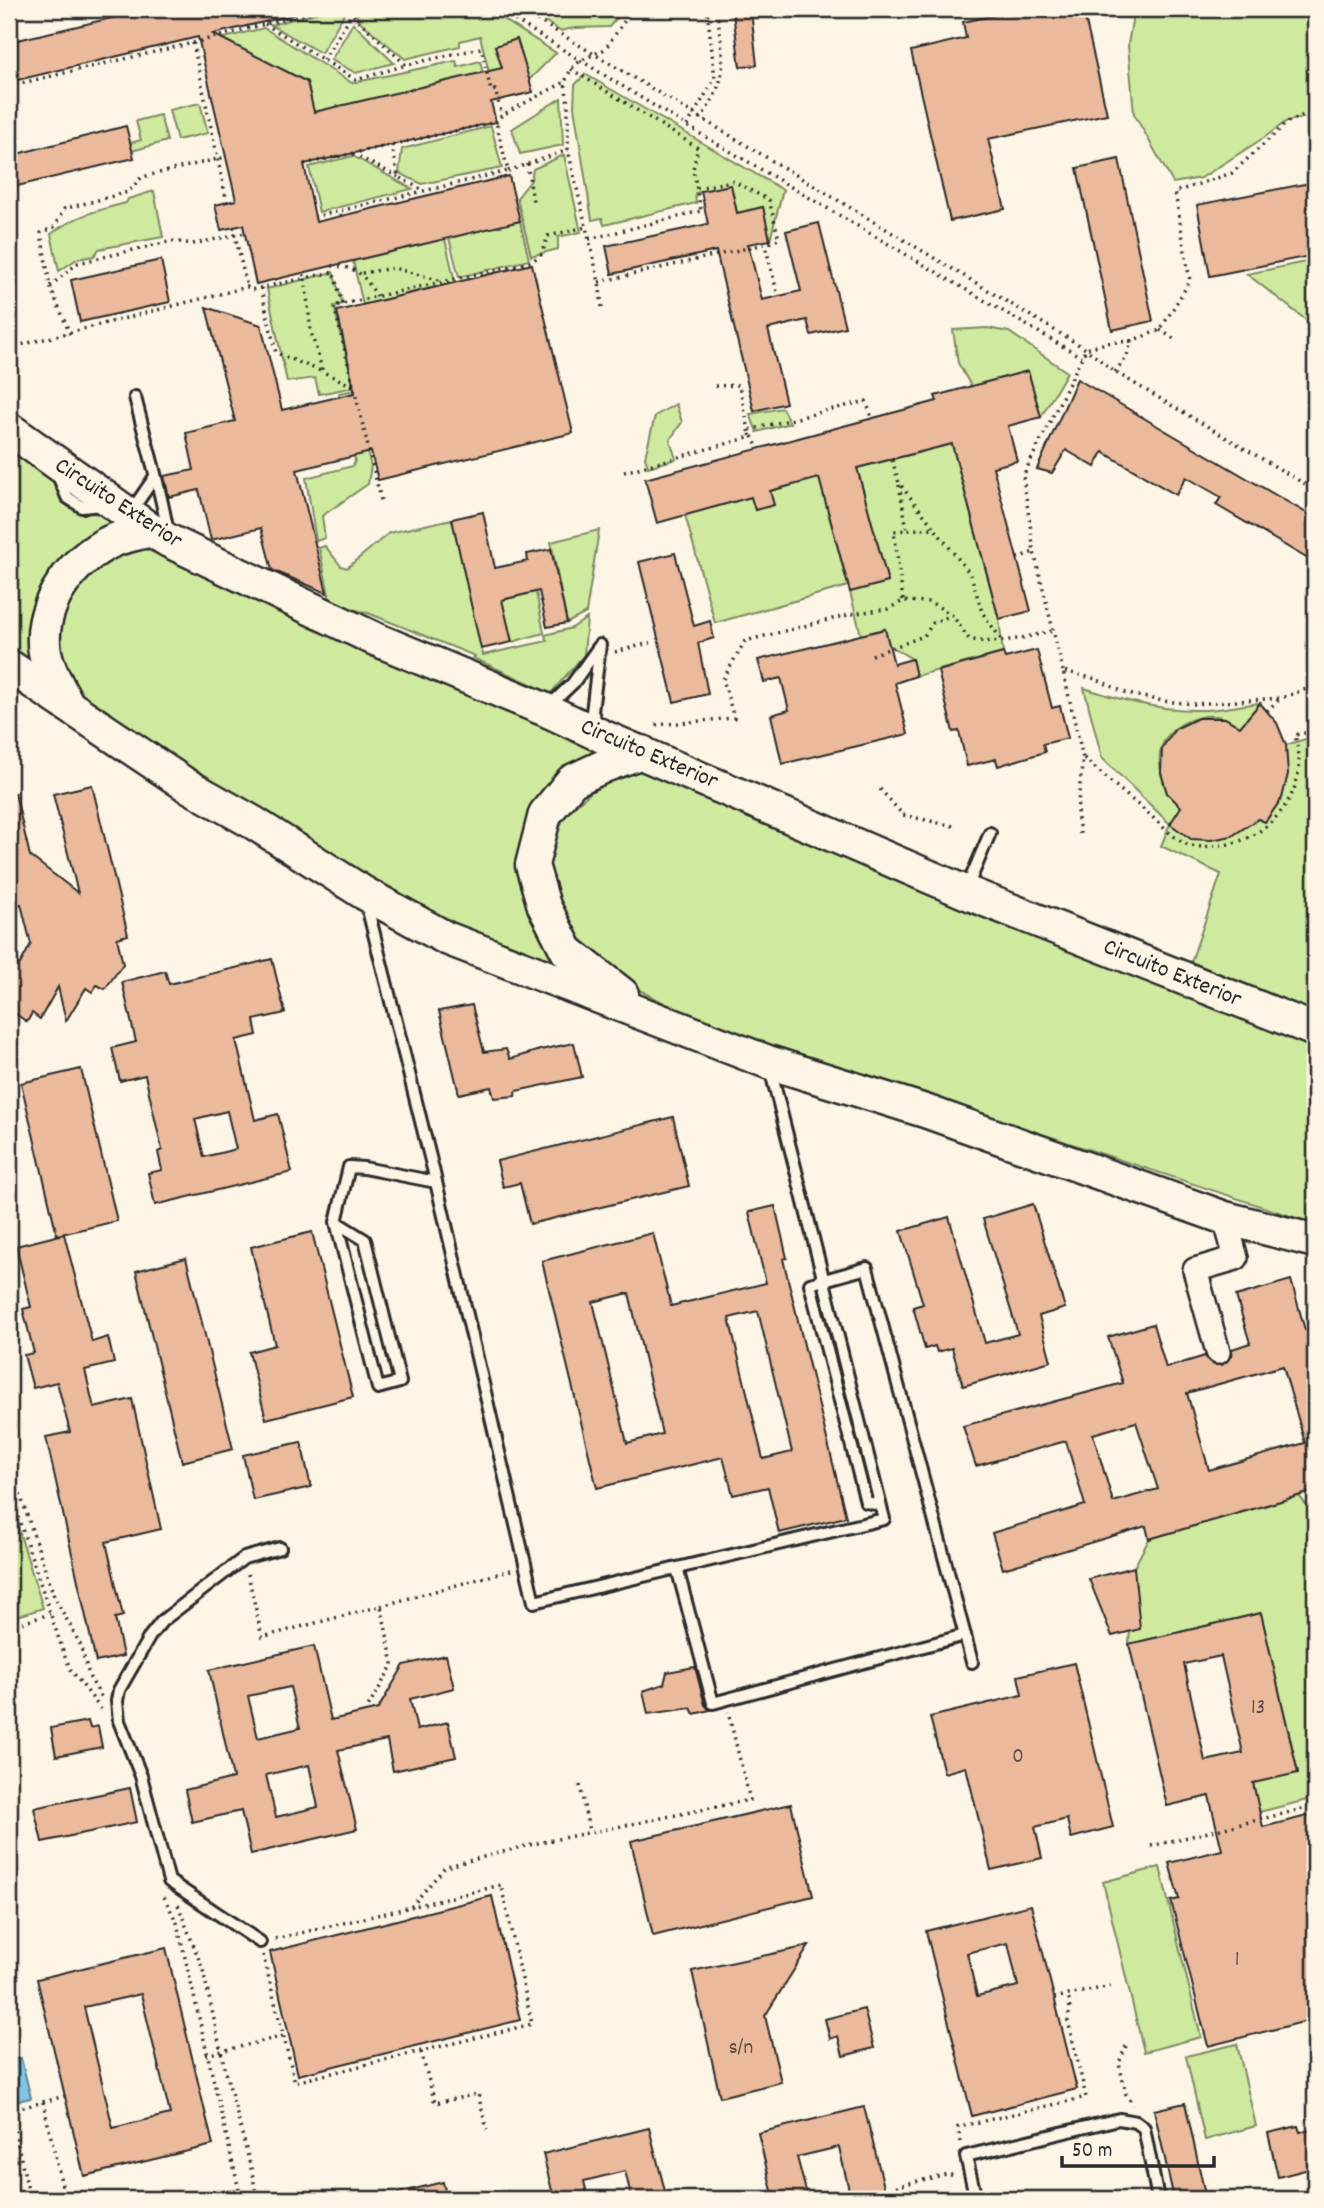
<svg xmlns="http://www.w3.org/2000/svg" width="1324" height="2208" font-family="Dekko,sans-serif">
<style>
.green{fill:#cfe99f;stroke:#7d8a65;stroke-width:2}
.water{fill:#81c5e2;stroke:#5f8799;stroke-width:2}
.building{fill:#ebba9c;stroke:#2b2b2b;stroke-width:2;fill-rule:evenodd}
.lines{fill:none;stroke-linecap:round;stroke-linejoin:round}
.lane-casing{stroke:#2b2b2b;stroke-width:16}
.street-casing{stroke:#2b2b2b;stroke-width:28}
.secondary-casing{stroke:#2b2b2b;stroke-width:37}
.path{stroke:#2b2b2b;stroke-width:3.5;stroke-dasharray:2 5;stroke-linecap:butt}
.lane{stroke:#fcf5e5;stroke-width:10}
.street{stroke:#fcf5e5;stroke-width:23}
.secondary{stroke:#fcf5e5;stroke-width:32}
.labels{text-anchor:middle;dominant-baseline:central;stroke-width:6;stroke-linejoin:round;paint-order:stroke}
.number-label{font-size:21px;fill:#5b4f47}
.street-label{font-size:24px;fill:#2b2b2b;stroke:#fcf5e5}
</style>
<rect width="100%" height="100%" fill="#fcf5e5"/>
<filter id="ink" filterUnits="userSpaceOnUse"><feTurbulence type="fractalNoise" baseFrequency=".0143" numOctaves="2"/><feDisplacementMap in="SourceGraphic" scale="14" xChannelSelector="R" yChannelSelector="G"/><feConvolveMatrix kernelMatrix="1 2 1 2 8 2 1 2 1" color-interpolation-filters="sRGB"/></filter>
<g filter="url(#ink)">
<g class="green">
<polygon points="330,9 347,9 321,53 271,25"/>
<polygon points="355,9 487,9 556,53 529,80 493,88 480,36 460,41 460,46 405,59 358,20"/>
<polygon points="526,9 625,9 609,27 575,28 560,31"/>
<polygon points="1134,9 1315,9 1315,116 1287,121 1265,137 1201,178 1173,183 1134,114 1128,45"/>
<polygon points="353,23 394,63 356,73 331,60"/>
<polygon points="264,28 352,83 456,61 458,67 480,61 483,73 293,118 289,103 311,98 307,82 248,52 204,43"/>
<polygon points="585,74 783,190 770,240 763,207 737,213 731,185 695,193 696,203 604,225 602,218 592,220 574,107 575,85"/>
<polygon points="561,98 563,145 520,154 512,129"/>
<polygon points="200,103 208,133 177,140 169,110"/>
<polygon points="160,115 167,141 132,151 130,143 141,140 136,121"/>
<polygon points="491,126 502,168 422,184 399,173 402,149"/>
<polygon points="564,155 581,232 558,237 558,249 531,256 517,198 531,180 533,169"/>
<polygon points="353,156 412,189 319,212 309,167"/>
<path d="M 154,191 L 163,237 L 99,249 L 94,256 L 77,259 L 59,271 L 51,234 C 74,216 98,210 126,203 L 128,199 Z"/>
<polygon points="520,221 529,260 459,277 449,238"/>
<polygon points="445,239 455,282 363,305 353,261"/>
<polygon points="1315,260 1315,327 1247,274"/>
<polygon points="333,272 343,304 334,306 354,387 319,394 315,378 287,382 267,289"/>
<polygon points="987,328 1009,332 1067,372 1041,417 1028,371 971,386 958,363 953,330"/>
<polygon points="351,391 371,466 368,484 322,516 325,538 316,541 306,478 353,466 355,460 339,393"/>
<polygon points="676,404 682,422 670,440 676,459 648,467 645,457 655,416"/>
<polygon points="782,408 790,423 757,432 750,414"/>
<polygon points="947,426 999,619 1003,653 916,676 912,659 889,645 885,629 861,635 850,592 888,582 857,468 925,451 924,432"/>
<polygon points="9,438 48,469 64,498 78,511 115,516 125,524 104,530 36,668 9,649"/>
<polygon points="819,478 848,586 715,623 685,515 751,497 755,510 773,505 770,491"/>
<polygon points="452,519 483,655 547,641 545,635 572,628 587,618 584,655 551,693 473,658 475,656 368,613 331,604 319,548 325,546 341,566 347,568 389,533"/>
<polygon points="599,530 586,613 567,623 551,542"/>
<path d="M 145,549 L 605,749 L 570,767 L 546,788 L 523,833 L 523,885 L 562,969 C 488,938 415,908 345,868 C 253,816 167,752 79,693 L 63,666 L 60,620 L 92,568 L 108,559 Z"/>
<polygon points="536,592 544,633 512,642 502,600"/>
<path d="M 1084,688 C 1121,700 1157,710 1195,710 C 1216,711 1239,705 1260,703 L 1240,727 C 1235,724 1230,720 1225,718 C 1202,710 1168,725 1161,749 C 1157,764 1163,779 1167,793 L 1266,821 L 1282,798 L 1286,745 L 1315,736 L 1315,1012 L 1191,962 L 1221,874 L 1161,846 L 1170,824 L 1102,758 Z"/>
<polygon points="644,768 1315,1041 1315,1224 751,1038 683,1013 626,983 566,925 547,866 564,815 597,787"/>
<polygon points="1299,1496 1315,1515 1315,1798 1259,1812 1253,1783 1298,1772 1261,1613 1129,1644 1134,1567 1149,1539"/>
<polygon points="9,1499 43,1608 9,1619"/>
<polygon points="1160,1867 1201,2037 1144,2052 1103,1882"/>
<polygon points="1237,2044 1256,2126 1205,2140 1186,2056"/>
</g>
<polygon class="water" points="21,2058 31,2098 9,2103 9,2061"/>
<g class="building">
<polygon points="150,9 292,9 293,15 213,34 307,82 314,112 502,68 495,46 517,39 533,92 491,102 496,122 304,164 316,222 509,176 520,221 256,284 243,225 221,230 215,205 236,200 198,37 9,82 9,42"/>
<polygon points="1023,9 1083,9 1107,114 988,139 1005,209 950,221 911,51 966,38 963,22"/>
<polygon points="751,11 757,65 740,67 733,13"/>
<polygon points="126,126 134,158 9,188 9,156"/>
<polygon points="1119,159 1153,321 1112,330 1077,168"/>
<polygon points="1315,182 1315,255 1210,276 1197,205"/>
<polygon points="731,185 737,213 763,207 770,240 748,244 762,300 801,291 786,231 819,223 845,327 811,335 807,320 768,329 786,403 754,411 716,251 612,274 606,246 708,224 701,191"/>
<polygon points="161,260 170,302 80,322 71,280"/>
<polygon points="532,264 573,433 378,480 371,452 297,470 327,593 272,570 261,528 211,540 199,490 169,497 164,476 194,470 186,433 235,421 206,307 261,325 282,410 355,393 337,311"/>
<polygon points="1028,371 1041,417 1008,426 1017,461 993,467 1031,611 999,619 952,444 857,468 888,582 850,592 819,478 770,491 774,505 755,510 751,497 657,523 645,479 937,401 935,396"/>
<polygon points="1077,379 1315,518 1315,563 1216,505 1221,497 1186,477 1176,495 1103,452 1095,467 1066,450 1052,473 1037,469"/>
<polygon points="483,512 495,568 528,561 527,554 551,549 567,623 547,627 539,591 502,600 512,642 481,649 452,519"/>
<polygon points="675,553 694,626 710,621 714,638 698,643 708,694 674,702 639,562"/>
<polygon points="885,629 894,664 912,659 916,676 895,683 908,734 782,764 771,715 789,710 781,678 764,682 758,660"/>
<polygon points="1037,650 1052,708 1060,706 1068,738 1043,744 1045,752 998,766 996,759 967,766 959,731 953,732 938,671 1003,653 1005,658"/>
<polygon points="1260,703 1277,723 1286,745 1288,774 1282,798 1265,822 1258,819 1232,836 1211,840 1191,839 1170,824 1181,807 1167,793 1161,773 1162,748 1175,729 1198,718 1225,718 1240,727"/>
<polygon points="92,785 128,935 117,938 123,964 105,989 97,985 92,992 86,988 66,1021 58,987 40,1019 32,1013 27,1022 9,1009 9,957 19,966 31,944 21,904 9,907 9,794 15,793 30,856 78,893 53,794"/>
<path d="M 272,959 L 285,1013 L 254,1020 L 257,1035 L 236,1040 L 255,1120 L 278,1114 L 292,1172 L 155,1205 L 148,1173 L 162,1170 L 158,1152 L 162,1150 L 145,1075 L 120,1081 L 112,1048 L 136,1042 L 122,982 L 165,971 L 169,984 ZM 227,1111 L 236,1149 L 204,1157 L 195,1119 Z"/>
<polygon points="472,1005 484,1052 506,1049 510,1059 540,1050 574,1043 582,1077 516,1091 515,1096 494,1098 491,1087 459,1094 439,1011"/>
<polygon points="81,1069 117,1221 57,1235 21,1083"/>
<polygon points="673,1117 689,1186 530,1224 520,1183 503,1187 497,1161"/>
<polygon points="1033,1204 1065,1308 1039,1316 1051,1361 963,1386 952,1348 937,1352 935,1346 925,1349 913,1307 923,1304 901,1231 949,1217 985,1343 1018,1334 983,1219"/>
<path d="M 775,1206 L 787,1258 L 783,1259 L 846,1517 L 779,1533 L 768,1487 L 733,1495 L 723,1457 L 597,1488 L 542,1261 L 653,1233 L 671,1306 L 766,1283 L 749,1212 ZM 629,1293 L 662,1434 L 627,1443 L 593,1302 ZM 758,1311 L 792,1452 L 763,1459 L 729,1318 Z"/>
<polygon points="312,1232 353,1397 266,1419 249,1352 275,1345 251,1247"/>
<polygon points="64,1234 92,1342 108,1337 114,1363 85,1370 94,1408 132,1399 161,1529 106,1542 123,1616 115,1618 123,1656 96,1662 46,1437 70,1432 57,1382 33,1388 24,1355 34,1353 23,1309 31,1307 16,1246"/>
<polygon points="186,1258 233,1449 182,1462 136,1271"/>
<path d="M 1291,1280 L 1305,1330 L 1315,1327 L 1315,1491 L 1149,1539 L 1146,1526 L 1003,1569 L 992,1533 L 1085,1505 L 1066,1441 L 976,1466 L 963,1426 L 1123,1383 L 1108,1337 L 1153,1324 L 1166,1368 L 1205,1356 L 1214,1365 L 1222,1365 L 1231,1356 L 1232,1349 L 1250,1343 L 1236,1296 ZM 1283,1366 L 1305,1443 L 1209,1470 L 1187,1393 ZM 1136,1422 L 1158,1489 L 1113,1502 L 1093,1434 Z"/>
<polygon points="301,1442 311,1487 253,1500 243,1455"/>
<polygon points="1134,1567 1140,1629 1112,1636 1089,1579"/>
<path d="M 1261,1613 L 1298,1773 L 1253,1783 L 1263,1827 L 1315,1814 L 1315,2019 L 1208,2046 L 1171,1901 L 1179,1899 L 1169,1863 L 1222,1850 L 1209,1796 L 1167,1806 L 1129,1644 ZM 1221,1656 L 1243,1753 L 1205,1761 L 1184,1664 Z"/>
<path d="M 314,1646 L 331,1720 L 378,1709 L 404,1665 L 446,1655 L 454,1688 L 410,1699 L 417,1730 L 448,1722 L 456,1757 L 393,1771 L 387,1740 L 338,1750 L 357,1829 L 251,1854 L 241,1811 L 192,1822 L 185,1790 L 233,1778 L 209,1670 ZM 290,1687 L 300,1728 L 258,1738 L 248,1696 ZM 309,1765 L 318,1807 L 276,1817 L 266,1775 Z"/>
<polygon points="1074,1663 1113,1827 1071,1838 1067,1819 1035,1827 1042,1858 991,1870 966,1767 944,1773 930,1717 1022,1695 1018,1676"/>
<polygon points="695,1667 705,1705 710,1710 694,1714 691,1708 648,1714 643,1691 664,1684 667,1672"/>
<polygon points="88,1721 90,1728 98,1726 102,1747 56,1756 51,1728"/>
<polygon points="130,1788 137,1822 42,1842 34,1808"/>
<polygon points="791,1804 813,1896 653,1936 631,1841"/>
<polygon points="492,1896 520,2020 298,2075 270,1952"/>
<path d="M 1031,1905 L 1077,2089 L 972,2116 L 926,1931 ZM 1008,1943 L 1018,1986 L 977,1996 L 967,1953 Z"/>
<polygon points="809,1946 765,2016 781,2082 720,2097 692,1971"/>
<path d="M 166,1948 L 213,2145 L 84,2176 L 37,1979 ZM 141,1994 L 170,2114 L 113,2128 L 84,2007 Z"/>
<polygon points="864,2009 874,2048 843,2056 838,2036 830,2039 825,2019"/>
<polygon points="1185,2103 1206,2199 1174,2199 1154,2110"/>
<polygon points="864,2107 887,2199 851,2199 839,2147 797,2157 808,2199 774,2199 758,2133"/>
<polygon points="1298,2126 1300,2132 1315,2128 1315,2160 1307,2162 1309,2169 1278,2177 1268,2133"/>
<polygon points="649,2128 667,2199 632,2199 625,2171 584,2181 588,2199 554,2199 543,2154"/>
<polygon points="443,2182 447,2199 399,2199 398,2193"/>
</g>
<g class="lines">
<defs>
<g id="lane">
<path d="M 135,397 C 146,443 161,488 168,534"/>
<polyline points="57,473 67,497 82,507 102,505"/>
<polyline points="130,513 154,478"/>
<polyline points="548,707 573,683 598,648"/>
<polyline points="598,725 592,712 600,645"/>
<polyline points="966,890 990,833"/>
<polyline points="366,902 433,1169 534,1602 884,1519 770,1068"/>
<polyline points="336,1222 365,1240 400,1382 378,1388 336,1222 349,1167 364,1168 436,1182"/>
<polyline points="880,1505 866,1502 810,1284 867,1268 972,1662"/>
<polyline points="677,1568 713,1703 965,1635"/>
<polyline points="260,1942 169,1881 141,1776 119,1721 117,1701 119,1690 150,1636 162,1621 244,1558 280,1548"/>
<polyline points="976,2199 966,2156 1119,2119 1136,2122 1144,2128 1158,2199"/>
</g>
<polyline id="street" points="1218,1352 1195,1270 1236,1258 1225,1218"/>
<g id="secondary">
<polyline points="9,429 151,530 169,541 375,639 546,710 604,737 965,892 1315,1030"/>
<polyline points="9,666 185,784 254,823 364,893 446,938 768,1062 925,1111 1225,1218 1315,1241"/>
<path d="M 68,705 C 58,686 46,667 44,645 C 41,602 73,560 110,542 C 122,536 137,534 151,530"/>
<polyline points="622,994 567,951 544,906 532,865 545,814 572,781 604,766 642,752"/>
</g>
</defs>
<use href="#lane" class="lane-casing"/>
<use href="#street" class="street-casing"/>
<use href="#secondary" class="secondary-casing"/>
<g class="path">
<polyline points="350,9 352,14 406,65 481,48 491,91 495,90 502,115"/>
<polyline points="497,9 687,126 1081,357"/>
<polyline points="519,9 1086,349 1115,372 1315,490"/>
<polyline points="741,9 742,12"/>
<polyline points="265,24 356,80 406,65"/>
<polyline points="193,43 227,202"/>
<polyline points="323,60 352,14"/>
<polyline points="571,69 698,148 693,169 701,211"/>
<polyline points="9,86 193,43 323,9"/>
<path d="M 700,119 C 732,75 722,59 717,9"/>
<polyline points="687,126 715,78 707,9"/>
<polyline points="392,145 398,177 423,190"/>
<polyline points="353,154 398,177"/>
<polyline points="304,164 496,122 502,115 565,82"/>
<polyline points="527,164 533,201"/>
<polyline points="508,171 568,150"/>
<polyline points="697,188 733,181 769,200 779,239 765,244"/>
<polyline points="314,217 508,171 496,122"/>
<polyline points="233,227 247,287"/>
<polyline points="589,239 705,210"/>
<path d="M 332,266 C 359,267 363,275 377,296"/>
<polyline points="362,273 394,268 442,281"/>
<polyline points="599,282 765,244 778,296"/>
<polyline points="50,286 78,263 172,241 193,244 245,233"/>
<polyline points="261,288 276,353 323,372"/>
<polyline points="343,304 333,272 305,278 311,332 323,372 353,386"/>
<polyline points="602,307 599,282 568,150 568,104 565,82 571,69 580,61 605,49 633,9"/>
<polyline points="1160,330 1176,340"/>
<polyline points="70,334 50,286 41,233 54,227 64,209 128,192 142,177 226,157"/>
<polyline points="9,348 247,287 251,290 305,278 303,273"/>
<polyline points="1115,372 1127,356 1131,341 1160,330 1190,281 1175,192 1232,173 1288,122 1315,110"/>
<polyline points="715,386 739,385 749,430 758,448"/>
<polyline points="892,460 899,483 971,575 982,612 1003,642"/>
<polyline points="624,472 751,437 749,430 866,401 872,418"/>
<polyline points="899,485 907,529"/>
<polyline points="381,500 334,306 531,262 542,254 548,236 586,227"/>
<polyline points="1017,558 1034,552"/>
<polyline points="903,600 894,531 933,528"/>
<polyline points="615,652 654,642"/>
<polyline points="872,655 924,636 933,623 952,615"/>
<polyline points="1063,671 1034,552 1023,476 1086,349 1106,343 1131,341"/>
<polyline points="1267,711 1279,699"/>
<path d="M 656,725 L 734,718 L 723,679 L 745,641 L 856,613 L 888,609 L 903,601 L 930,602 L 952,615 L 969,639 C 998,646 1025,637 1053,631"/>
<path d="M 1084,758 C 1105,777 1127,796 1149,814 C 1160,824 1172,837 1186,844 C 1197,849 1212,846 1223,845 C 1262,840 1296,806 1299,767 C 1300,757 1297,745 1295,735 L 1315,731"/>
<polyline points="880,789 903,815 958,827"/>
<polyline points="1080,834 1077,811 1083,758 1063,671 1096,679 1128,694 1163,701 1194,704 1281,698 1315,686"/>
<polyline points="9,1461 54,1596 80,1644 90,1678 103,1700"/>
<polyline points="9,1490 65,1657 71,1670 103,1712"/>
<polyline points="248,1574 262,1637 381,1606 393,1664 366,1711"/>
<polyline points="381,1606 511,1570"/>
<polyline points="9,1627 50,1614"/>
<polyline points="580,1785 589,1831"/>
<polyline points="1151,1846 1315,1806"/>
<polyline points="164,1897 177,1923 239,2190 227,2193 229,2199"/>
<polyline points="178,1905 203,1970 225,2069 252,2172 257,2199"/>
<polyline points="275,1939 411,1907 445,1867 533,1844 750,1800 728,1712"/>
<polyline points="263,1955 295,2082 532,2024 501,1885 411,1907"/>
<polyline points="1054,1998 1111,1986"/>
<polyline points="1126,2046 1119,2063 1126,2094 1133,2105"/>
<polyline points="421,2052 435,2103 478,2094 487,2130"/>
<polyline points="206,2055 284,2036"/>
<polyline points="43,2102 65,2096"/>
<polyline points="10,2110 30,2199"/>
<polyline points="9,2111 43,2102 65,2199"/>
<polyline points="961,2142 958,2127 1086,2097 1068,2021 1070,2005 1068,1996"/>
<polyline points="886,2197 898,2186 947,2174 955,2176"/>
</g>
<use href="#lane" class="lane"/>
<use href="#street" class="street"/>
<use href="#secondary" class="secondary"/>
</g>
</g>
<g class="labels">
<g class="number-label">
<text x="1258" y="1709">13</text>
<text x="1018" y="1758">0</text>
<text x="1237" y="1961">1</text>
<text x="741" y="2049">s/n</text>
</g>
<g class="street-label">
<text transform="translate(118 504) rotate(33)">Circuito Exterior</text>
<text transform="translate(649 755) rotate(23)">Circuito Exterior</text>
<text transform="translate(1172 974) rotate(22)">Circuito Exterior</text>
</g>
</g>
<rect width="1324" height="2208" fill="none" stroke="#fcf5e5" stroke-width="35"/>
<rect x="18" y="18" width="1289" height="2173" fill="none" stroke="#2b2b2b" stroke-width="2.5" filter="url(#ink)"/>
<path d="M1062 2156v10h152v-10" fill="none" stroke="#2b2b2b" stroke-width="3.5"/>
<text x="1072" y="2156" font-size="21" fill="#2b2b2b" stroke="#fcf5e5" stroke-width="5" paint-order="stroke">50 m</text>
</svg>
